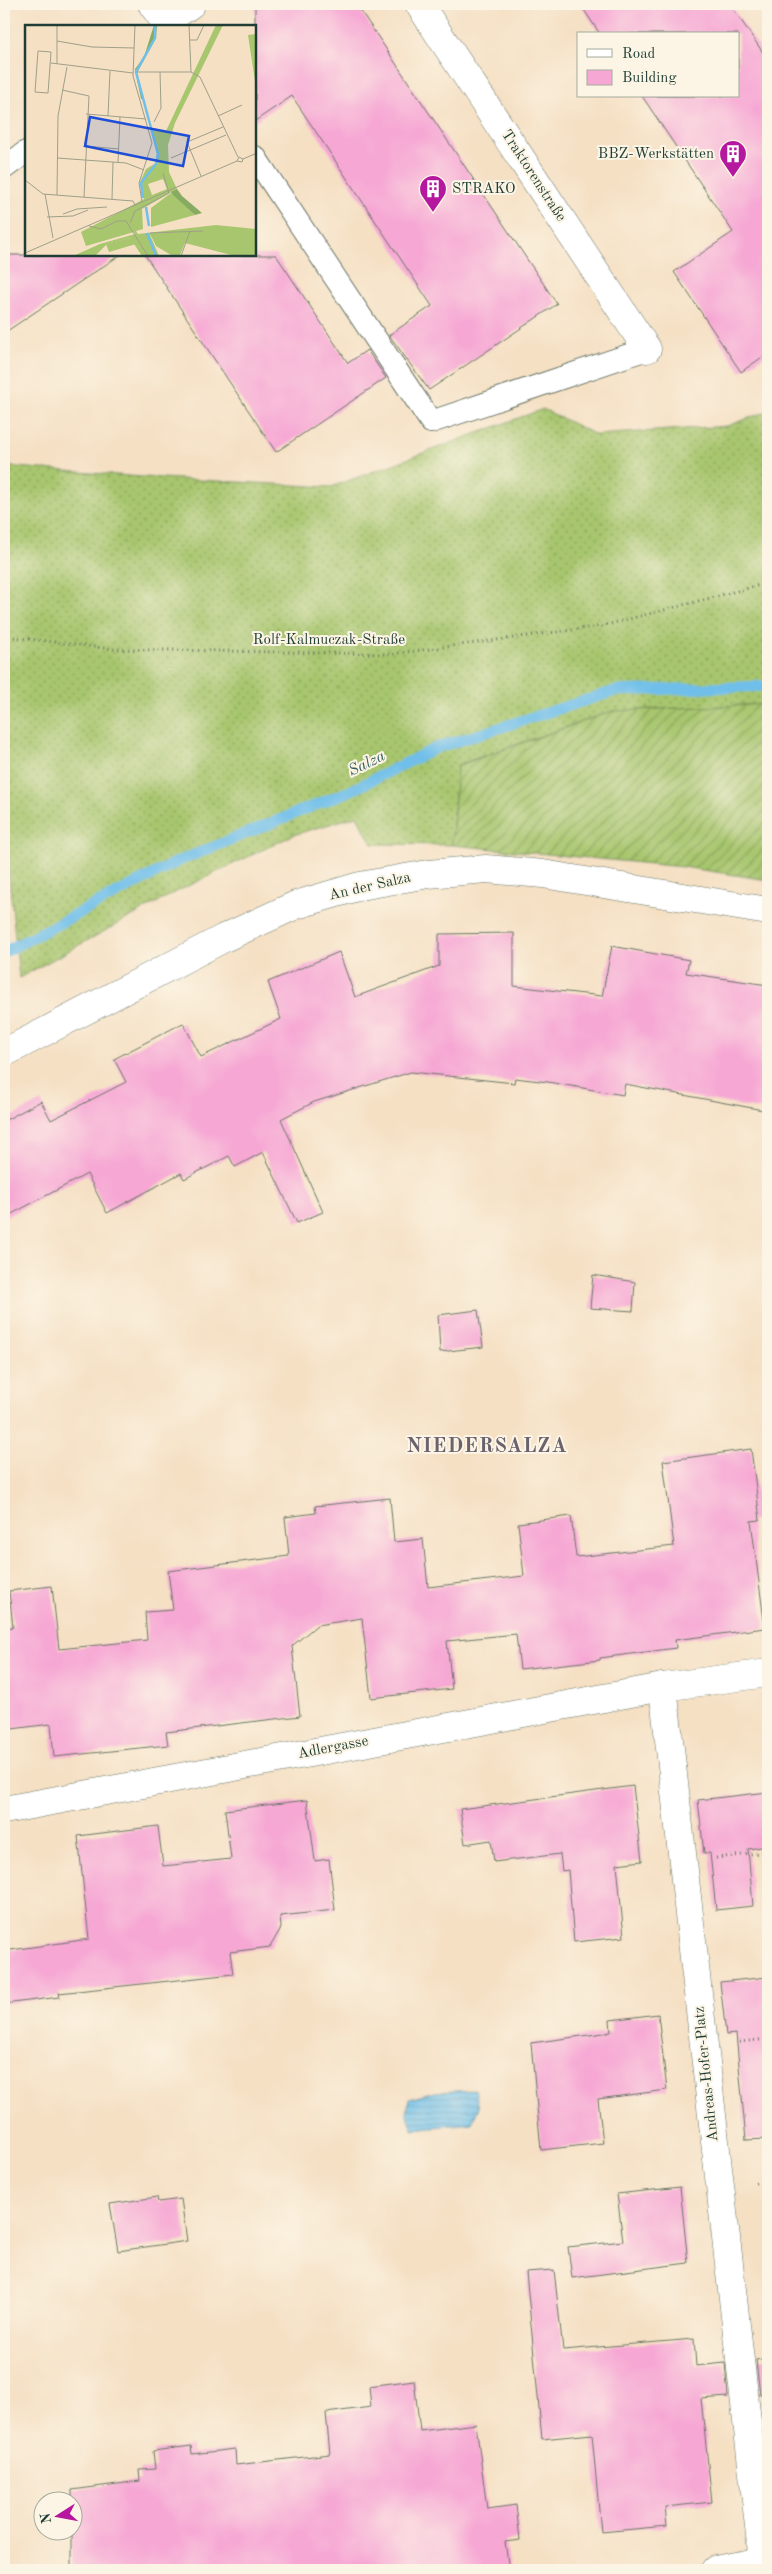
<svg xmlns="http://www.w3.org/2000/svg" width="772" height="2574" font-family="'Old Standard TT',serif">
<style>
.grass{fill:url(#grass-dots);stroke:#648251}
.garden{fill:url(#garden-furrows);stroke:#648251}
.water{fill:url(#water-rules);stroke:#477e8f}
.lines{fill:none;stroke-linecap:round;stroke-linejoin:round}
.stream{stroke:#6fbfea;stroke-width:11}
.building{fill:#f6a7d4}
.service-casing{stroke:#6a7666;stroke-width:24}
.minor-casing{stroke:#6a7666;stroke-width:29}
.path{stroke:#6a7666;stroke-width:3;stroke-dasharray:1 4;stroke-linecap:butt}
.service{stroke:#fff;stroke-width:22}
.minor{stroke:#fff;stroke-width:28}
.labels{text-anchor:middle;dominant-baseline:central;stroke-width:4;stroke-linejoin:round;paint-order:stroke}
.poi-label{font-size:15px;fill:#1f3d34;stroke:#fcf5e5;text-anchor:end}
.street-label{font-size:15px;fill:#1f3d34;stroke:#fcf5e5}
.water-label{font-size:16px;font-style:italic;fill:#335e62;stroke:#fcf5e5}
.district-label{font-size:20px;font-weight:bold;letter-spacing:1px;fill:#6a626c;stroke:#fcf5e5}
.inset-river{fill:none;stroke:#6fbfea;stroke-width:2.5}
.inset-road{fill:none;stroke:#9f9f8a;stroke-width:1}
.view{fill:#1d4ed8;fill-opacity:0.15;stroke:#1d4ed8;stroke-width:2.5}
.inset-edge{fill:none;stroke:#1f3d34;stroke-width:2.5}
</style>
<defs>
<pattern id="grass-dots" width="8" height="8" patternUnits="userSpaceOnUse" patternTransform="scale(1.25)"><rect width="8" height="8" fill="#a8c66e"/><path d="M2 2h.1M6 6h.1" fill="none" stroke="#88a25b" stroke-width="1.8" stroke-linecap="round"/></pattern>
<pattern id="garden-furrows" width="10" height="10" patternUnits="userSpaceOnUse" patternTransform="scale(1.25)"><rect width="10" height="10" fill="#a8c66e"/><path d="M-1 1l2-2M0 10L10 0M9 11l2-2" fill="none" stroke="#88a25b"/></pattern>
<pattern id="water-rules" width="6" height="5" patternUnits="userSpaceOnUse" patternTransform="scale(1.25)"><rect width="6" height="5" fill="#6fbfea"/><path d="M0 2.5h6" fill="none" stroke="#5b9cbe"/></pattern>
</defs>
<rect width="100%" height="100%" fill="#fcf5e5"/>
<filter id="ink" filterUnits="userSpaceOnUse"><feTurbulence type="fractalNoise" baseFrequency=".02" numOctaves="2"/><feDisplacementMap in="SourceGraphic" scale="10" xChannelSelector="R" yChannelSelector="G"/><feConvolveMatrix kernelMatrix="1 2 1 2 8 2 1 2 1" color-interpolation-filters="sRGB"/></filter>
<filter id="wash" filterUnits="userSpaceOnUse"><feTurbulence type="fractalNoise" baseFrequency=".0096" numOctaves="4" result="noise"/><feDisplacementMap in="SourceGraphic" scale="20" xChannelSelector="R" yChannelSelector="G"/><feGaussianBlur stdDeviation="1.12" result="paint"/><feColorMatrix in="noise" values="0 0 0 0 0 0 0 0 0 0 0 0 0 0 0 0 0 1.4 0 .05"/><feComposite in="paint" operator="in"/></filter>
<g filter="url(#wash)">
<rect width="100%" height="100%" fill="#f5e0c4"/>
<polygon class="grass" points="543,409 596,435 727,426 768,411 768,704 613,711 457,765 452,845 372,844 357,816 293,835 176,892 19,978 4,825 4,466 142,477 331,487"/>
<polygon class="garden" points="768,704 768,880 683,867 452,845 457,766 613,711"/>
<polygon class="water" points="475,2090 479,2107 472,2123 413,2129 407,2113 409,2099 434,2092"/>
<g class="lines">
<polyline class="stream" points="4,952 179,861 352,790 436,748 615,691 768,686"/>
</g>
<g id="blocks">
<g class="building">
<polygon points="255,4 356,4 557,304 429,390 389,335 432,306 292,96 255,121"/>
<polygon points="580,4 730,4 768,60 768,353 741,372 674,272 733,232 642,96 738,96 738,34 600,34"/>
<polygon points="4,255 120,255 4,333"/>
<polygon points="145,255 276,255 348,363 367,350 386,378 276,452"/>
<polygon points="514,933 514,986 602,996 612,946 689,960 686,973 768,985 768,1111 625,1084 623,1095 548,1082 515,1078 514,1083 411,1072 314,1102 281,1119 323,1212 297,1223 263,1152 235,1167 229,1156 184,1179 181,1173 107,1213 87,1174 4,1218 4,1121 41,1101 51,1120 126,1082 114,1059 183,1023 201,1057 281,1019 268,982 339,952 355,997 439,966 439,934"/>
<polygon points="593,1275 635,1282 633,1311 590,1308"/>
<polygon points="478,1310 483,1347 440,1352 438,1315"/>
<polygon points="751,1449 760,1520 751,1521 765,1628 675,1640 676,1648 600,1658 600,1660 520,1669 516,1634 447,1641 452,1689 371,1698 362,1618 317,1625 292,1646 300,1716 166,1732 168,1745 54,1757 51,1724 4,1730 4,1628 13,1627 9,1591 52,1586 59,1649 147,1640 145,1612 173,1610 168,1571 289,1556 285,1517 316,1513 315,1506 390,1498 394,1542 423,1539 428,1587 524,1576 518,1523 571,1516 576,1557 674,1546 663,1461"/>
<polygon points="633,1786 642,1861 617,1864 624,1937 574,1942 568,1870 562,1871 560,1854 494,1862 491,1840 465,1844 460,1809"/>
<polygon points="768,1792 768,1846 748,1849 753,1906 716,1910 710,1853 704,1853 698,1800"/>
<polygon points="307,1800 315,1861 329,1859 335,1910 280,1916 281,1928 270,1947 230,1952 233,1974 59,1993 60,1997 4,2004 4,1951 89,1939 78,1836 158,1826 163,1866 231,1859 225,1810"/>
<polygon points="768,1977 768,2139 746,2140 736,2034 726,2035 720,1982"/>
<polygon points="658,2014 667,2090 598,2099 603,2143 541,2150 531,2043 611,2032 610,2020"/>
<polygon points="680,2187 688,2263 572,2278 568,2247 623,2241 617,2194"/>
<polygon points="157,2197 158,2202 181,2199 187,2241 118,2251 110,2204"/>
<polygon points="554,2270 563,2350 694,2339 696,2366 725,2363 728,2397 701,2399 712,2502 665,2507 667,2526 601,2532 592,2434 542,2439 526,2272"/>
<polygon points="768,2358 768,2393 760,2394 756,2360"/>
<polygon points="414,2380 420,2431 476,2424 487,2509 516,2505 520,2540 505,2542 509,2570 72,2570 72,2490 140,2481 139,2470 155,2469 153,2451 191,2446 192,2454 235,2449 236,2465 330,2454 326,2413 371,2407 369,2386"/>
</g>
</g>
</g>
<g filter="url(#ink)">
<use href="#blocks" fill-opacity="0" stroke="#6a7666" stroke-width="1"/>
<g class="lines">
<defs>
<g id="service">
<polyline points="255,157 431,422 647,349"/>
<polyline points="4,168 26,152"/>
</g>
<g id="minor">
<polyline points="152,4 165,22 191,4"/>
<polyline points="419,4 647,349"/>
<polyline points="4,1053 224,938 296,905 360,886 428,874 486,869 543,874 768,911"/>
<polyline points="663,1687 763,2561"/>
<polyline points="4,1810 663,1687 768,1673"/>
<polyline points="715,2570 768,2560"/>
</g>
</defs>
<use href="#service" class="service-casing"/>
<use href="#minor" class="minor-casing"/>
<g class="path">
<polyline points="4,636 113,649 392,654 602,626 768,583"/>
<polyline points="716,1858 768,1852"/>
<polyline points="739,2042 768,2039"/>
<polyline points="755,2183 768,2181"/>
</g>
<use href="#service" class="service"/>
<use href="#minor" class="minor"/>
</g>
</g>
<defs>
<symbol id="building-pin" viewBox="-11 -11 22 30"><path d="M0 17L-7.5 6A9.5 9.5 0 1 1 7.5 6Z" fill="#b5179e" stroke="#fcf5e5"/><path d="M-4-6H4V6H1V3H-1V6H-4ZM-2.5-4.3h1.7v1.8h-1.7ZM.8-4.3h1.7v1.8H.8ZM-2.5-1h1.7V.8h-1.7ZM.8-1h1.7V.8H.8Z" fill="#fff"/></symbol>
</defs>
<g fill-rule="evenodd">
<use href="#building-pin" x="717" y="138" width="32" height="43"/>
<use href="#building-pin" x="417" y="173" width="32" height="43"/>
</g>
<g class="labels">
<g class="poi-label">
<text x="714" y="154">BBZ-Werkstätten</text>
<text x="452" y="189" text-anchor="start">STRAKO</text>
</g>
<g class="street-label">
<text transform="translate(533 176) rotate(57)">Traktorenstraße</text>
<text x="329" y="640">Rolf-Kalmuczak-Straße</text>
<text transform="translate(370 887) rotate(-13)">An der Salza</text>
<text transform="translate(333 1748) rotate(-11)">Adlergasse</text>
<text transform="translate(707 2074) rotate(-96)">Andreas-Hofer-Platz</text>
</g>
<g class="water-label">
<text transform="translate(367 764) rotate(-26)">Salza</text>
</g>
<g class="district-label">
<text x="487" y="1447">NIEDERSALZA</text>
</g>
</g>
<g transform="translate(25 25)">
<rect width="231" height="231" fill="#f5e0c4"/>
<path d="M 191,0 L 198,0 L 150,98 L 143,120 L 144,147 L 152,164 L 117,184 L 118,204 L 111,206 L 113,209 L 191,200 L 231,204 L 231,210 L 125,210 L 134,231 L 117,231 L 105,213 L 82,219 L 70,231 L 48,231 L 75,219 L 110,209 L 109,207 L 61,221 L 56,207 L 119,174 L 115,157 L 121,144 L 131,138 L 132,129 L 126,104 L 141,106 ZM 138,154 L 142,164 L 127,170 L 123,159 ZM 231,9 L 232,9 L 231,63 L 223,10 Z" fill="#a8c66e" fill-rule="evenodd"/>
<path d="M 129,0 L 132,0 L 131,13 L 112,48 L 119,74 L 116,74 L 110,44 L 119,32 ZM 152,164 L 157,171 L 177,188 L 170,190 L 150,174 L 146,167 Z" fill="#86ab61"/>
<path d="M 146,168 L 170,190 L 126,202 L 126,183 ZM 178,207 L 231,210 L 231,231 L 210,231 L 160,218 L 155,230 L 146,230 L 131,221 L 125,209 ZM 105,213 L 111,219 L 84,227 L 81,219 Z" fill="#a8c66e"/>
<path class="inset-river" d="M 118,173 L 116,158 L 131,139 L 133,129 L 111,47 L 130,13 L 130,0M 121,182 L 124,201M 122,208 L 131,231"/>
<path class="inset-road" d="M 110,0 L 108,51 L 127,118 L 114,158 L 117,177M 164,0 L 166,47M 165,15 L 172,15 L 179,0M 32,16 L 67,22 L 109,23M 13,26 L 26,27 L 23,68 L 10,67 ZM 26,38 L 108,48M 32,39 L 32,0M 112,47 L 166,47 L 175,52 L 213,132M 37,65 L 64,71 L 59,172M 61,89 L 121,94M 83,91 L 85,46M 193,91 L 217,80M 129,97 L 136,83 L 135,47M 60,121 L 94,124M 32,133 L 101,138 L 119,145M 146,133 L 201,110M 218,134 L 232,128M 93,137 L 95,92M 176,151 L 162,117 L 198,102M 0,155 L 18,169 L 108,176 L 110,180M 20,169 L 28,213M 32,170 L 33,91 L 42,42M 87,174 L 88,137M 38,189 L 52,184 L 82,182M 22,192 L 48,191 L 63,185M 105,198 L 110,186 L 144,168 L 138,148M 64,201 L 76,204 L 92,196 L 101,196 L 123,231M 125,208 L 178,206M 0,228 L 212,136 L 217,137 L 218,134 L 214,132 L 212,136M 156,231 L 165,206"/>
<path class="view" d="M 65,92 L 164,111 L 158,141 L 60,121 Z"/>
<rect width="231" height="231" class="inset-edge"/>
</g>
<rect width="772" height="2574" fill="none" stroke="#fcf5e5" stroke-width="20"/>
<rect x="577" y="32" width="162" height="65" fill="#fcf5e5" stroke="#a4ab9e"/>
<rect x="587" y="49" width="25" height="8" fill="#ffffff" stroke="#a4ab9e"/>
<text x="622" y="58" font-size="15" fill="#1f3d34">Road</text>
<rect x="587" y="70" width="25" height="15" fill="#f6a7d4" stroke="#a4ab9e"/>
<text x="622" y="82" font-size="15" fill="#1f3d34">Building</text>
<g transform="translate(58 2516) rotate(259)"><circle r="24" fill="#fcf5e5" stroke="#a4ab9e"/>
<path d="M0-4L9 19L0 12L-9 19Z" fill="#b5179e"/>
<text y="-8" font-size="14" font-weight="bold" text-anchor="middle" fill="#1f3d34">N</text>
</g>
</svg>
